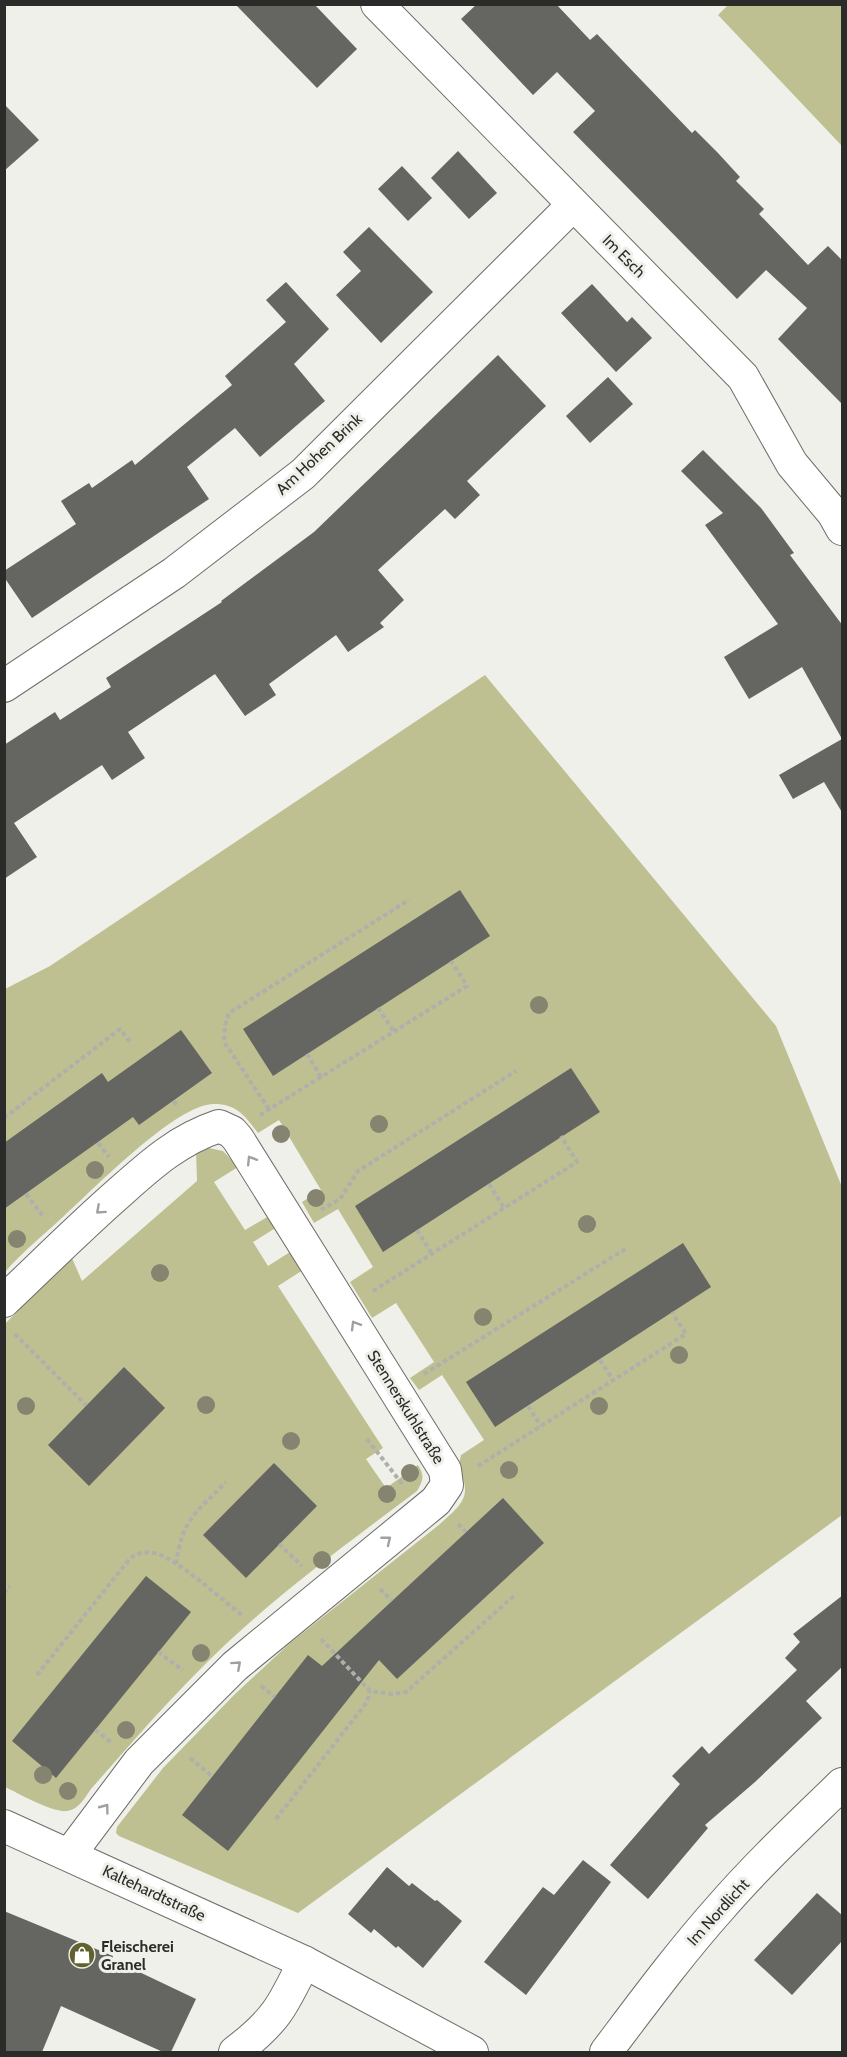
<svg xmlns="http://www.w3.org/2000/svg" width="847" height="2057" font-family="Cabin,sans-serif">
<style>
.green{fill:#bec091}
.building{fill:#656561}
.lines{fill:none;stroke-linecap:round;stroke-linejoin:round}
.street-casing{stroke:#6d6e69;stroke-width:34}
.path{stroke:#afafab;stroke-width:4;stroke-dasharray:4.5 3;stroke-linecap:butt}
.street{stroke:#fff;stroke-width:32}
.tree{fill:#848470}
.oneway{stroke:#a0a09f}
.labels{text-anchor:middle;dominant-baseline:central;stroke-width:6;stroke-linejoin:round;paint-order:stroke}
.street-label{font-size:16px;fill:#2b2b29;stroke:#f0f0eb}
.poi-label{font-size:16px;font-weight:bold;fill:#2b2b29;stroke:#f0f0eb;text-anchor:start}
</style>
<rect width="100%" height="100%" fill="#f0f0eb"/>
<g class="green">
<polygon points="728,5 842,5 842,146 718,15"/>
<path d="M 485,675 L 776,1026 L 842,1187 L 842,1515 L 298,1913 L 119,1836 L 116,1833 L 117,1827 L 163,1768 L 234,1695 L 290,1643 L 440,1524 C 454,1511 471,1500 463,1479 C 459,1468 458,1468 461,1455 L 484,1440 L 442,1375 L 419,1390 L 410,1378 L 434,1362 L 396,1303 L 372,1318 L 350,1282 L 373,1267 L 338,1209 L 314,1223 L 302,1202 L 321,1190 L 279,1120 L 258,1133 C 245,1116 237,1104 214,1104 C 176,1104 95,1188 65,1215 C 45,1234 23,1251 5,1272 L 5,989 L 50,966 Z"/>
<path d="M 209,1148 L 223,1151 L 238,1167 L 214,1182 L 245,1230 L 269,1216 L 277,1227 L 253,1242 L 268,1266 L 290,1252 L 303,1270 L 278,1286 L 383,1448 L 366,1459 L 386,1488 L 418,1465 C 425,1476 423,1481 417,1491 C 360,1534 302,1576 248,1624 C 191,1674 141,1732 91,1789 C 84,1799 79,1809 67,1811 C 53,1813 18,1793 5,1787 L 5,1324 L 71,1256 L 82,1281 L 197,1181 L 196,1150 Z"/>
</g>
<g class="building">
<polygon points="235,4 314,4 357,49 317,88"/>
<polygon points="477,4 556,4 590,40 597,34 692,133 695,130 718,153 740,177 736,181 764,209 759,214 808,265 828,246 843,261 843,405 778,339 807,308 766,270 737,299 573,132 595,111 557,72 533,95 461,19"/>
<polygon points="4,104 39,140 4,171"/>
<polygon points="458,151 497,193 469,219 431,178"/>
<polygon points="402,166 432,198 408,221 378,189"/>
<polygon points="369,227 433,292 381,343 336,295 361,271 343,252"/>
<polygon points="286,282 329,329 294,364 325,401 260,457 235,428 187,467 209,499 32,618 4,577 4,571 76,524 61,501 89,483 92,488 132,460 135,465 232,385 225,376 286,322 266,300"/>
<polygon points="592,284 627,322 632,317 652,338 616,372 561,313"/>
<polygon points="498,355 546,406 467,481 480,495 455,519 445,509 378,570 404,600 380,623 384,627 348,652 336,635 269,684 276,695 245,716 215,674 128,732 145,758 112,780 102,765 14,823 37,857 4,879 4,745 55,712 60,720 111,687 106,678 222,602 221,601 314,532"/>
<polygon points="608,377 633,404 590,443 566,416"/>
<polygon points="703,450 761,508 794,553 790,555 843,626 843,814 824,782 793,799 779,775 842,739 802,667 749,699 724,657 778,624 705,525 723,513 681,471"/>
<polygon points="460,890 490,936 273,1076 243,1029"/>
<polygon points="181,1030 212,1073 139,1125 133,1117 4,1209 4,1143 102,1073 108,1082"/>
<polygon points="571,1068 600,1112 383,1252 355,1206"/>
<polygon points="683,1243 711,1287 495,1427 466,1382"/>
<polygon points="124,1367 165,1408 89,1486 48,1445"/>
<polygon points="274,1463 317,1506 246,1578 203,1535"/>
<polygon points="503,1498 544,1543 397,1679 379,1660 228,1851 182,1815 308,1655 322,1666"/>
<polygon points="146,1576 191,1612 56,1778 12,1741"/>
<polygon points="843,1595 843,1666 806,1701 822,1718 755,1782 705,1825 708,1828 648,1899 610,1865 680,1784 672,1776 702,1746 709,1754 797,1670 785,1658 800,1642 793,1634"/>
<polygon points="583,1860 611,1882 526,1995 484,1962 543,1887 554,1895"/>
<polygon points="387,1867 409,1886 412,1883 435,1901 437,1900 462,1921 423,1968 398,1946 396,1948 374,1929 371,1933 348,1914"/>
<polygon points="817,1893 843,1916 843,1940 792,1995 754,1960"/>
<polygon points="4,1911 113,1956 112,1959 196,1999 171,2052 163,2052 61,2006 42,2052 4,2052"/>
</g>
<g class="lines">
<defs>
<g id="street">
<polyline points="377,4 743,377 792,464 833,513 842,529"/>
<polyline points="4,686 174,573 303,474 573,205"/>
<path d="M 4,1301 C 40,1267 74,1233 111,1200 C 145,1170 174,1141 219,1126 L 232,1132 L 238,1139 L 445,1470 L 447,1485 L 436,1501 L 235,1666 L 139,1762 L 70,1854"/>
<polyline points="4,1826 304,1962 472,2052"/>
<path d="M 235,2052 C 275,2022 283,2006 304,1962"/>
<path d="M 606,2052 C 643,2003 679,1954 720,1908 C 758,1864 801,1824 842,1784"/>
</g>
</defs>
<use href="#street" class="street-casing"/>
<g class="path">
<polyline points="378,1008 394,1032"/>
<polyline points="307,1054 321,1077"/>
<polyline points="174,1101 178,1108"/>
<polyline points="269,1109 224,1042 225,1025 229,1013 409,900"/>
<polyline points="260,1115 467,986 451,961"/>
<polyline points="4,1118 120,1029 130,1042"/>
<polyline points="98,1143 109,1157"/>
<polyline points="489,1184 504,1208"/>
<polyline points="26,1194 43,1216"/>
<polyline points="321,1210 340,1199 358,1171 516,1071"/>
<polyline points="417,1230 432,1254"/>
<polyline points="373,1291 577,1162 561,1136"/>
<polyline points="15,1334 86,1405"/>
<polyline points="600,1360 613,1380"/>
<polyline points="424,1374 627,1248"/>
<polyline points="528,1406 541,1426"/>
<polyline points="367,1439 403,1485"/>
<polyline points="478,1466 686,1334 672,1312"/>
<polyline points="458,1524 466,1532"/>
<polyline points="279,1544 302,1566"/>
<path d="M 176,1564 C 182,1519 196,1513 226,1482"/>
<polyline points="380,1589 392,1601"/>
<polyline points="4,1593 10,1586"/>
<polyline points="321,1639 370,1691 392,1694 406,1692 515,1595"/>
<polyline points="158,1652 183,1670"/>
<path d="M 37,1675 L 128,1561 C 135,1553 144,1551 154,1553 C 177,1558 222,1600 243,1616"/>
<polyline points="261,1686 275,1697"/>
<polyline points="95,1730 112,1743"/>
<polyline points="190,1758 212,1776"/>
<polyline points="276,1819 367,1702 370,1691"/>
</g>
<use href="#street" class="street"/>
</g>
<g class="tree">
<circle cx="539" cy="1005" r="9"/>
<circle cx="379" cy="1124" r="9"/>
<circle cx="281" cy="1134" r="9"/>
<circle cx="95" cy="1170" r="9"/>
<circle cx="316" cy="1198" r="9"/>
<circle cx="587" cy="1224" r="9"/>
<circle cx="17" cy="1239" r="9"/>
<circle cx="160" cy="1273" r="9"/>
<circle cx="483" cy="1317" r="9"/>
<circle cx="679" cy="1355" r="9"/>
<circle cx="206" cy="1405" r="9"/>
<circle cx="26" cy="1406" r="9"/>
<circle cx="599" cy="1406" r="9"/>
<circle cx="291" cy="1441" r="9"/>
<circle cx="509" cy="1470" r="9"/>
<circle cx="410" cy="1473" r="9"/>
<circle cx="387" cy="1494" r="9"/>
<circle cx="322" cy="1560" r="9"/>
<circle cx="201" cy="1653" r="9"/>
<circle cx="126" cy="1730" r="9"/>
<circle cx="43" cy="1775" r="9"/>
<circle cx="68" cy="1791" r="9"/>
</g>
<defs><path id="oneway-chevron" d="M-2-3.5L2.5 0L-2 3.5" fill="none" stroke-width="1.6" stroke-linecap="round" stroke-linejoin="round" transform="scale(1.5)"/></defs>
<g class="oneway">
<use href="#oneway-chevron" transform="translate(251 1160) rotate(-122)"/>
<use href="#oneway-chevron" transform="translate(100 1210) rotate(138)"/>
<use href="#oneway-chevron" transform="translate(355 1325) rotate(-121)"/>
<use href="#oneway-chevron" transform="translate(387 1540) rotate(-39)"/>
<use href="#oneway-chevron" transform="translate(237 1665) rotate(-42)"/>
<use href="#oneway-chevron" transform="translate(105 1808) rotate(-53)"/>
</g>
<defs>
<symbol id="shop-disc" viewBox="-11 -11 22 22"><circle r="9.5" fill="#61622f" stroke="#f0f0eb"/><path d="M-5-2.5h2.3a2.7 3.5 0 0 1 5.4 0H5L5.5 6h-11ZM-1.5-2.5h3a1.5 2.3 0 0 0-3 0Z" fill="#fff"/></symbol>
</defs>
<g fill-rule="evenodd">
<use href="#shop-disc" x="67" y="1940" width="30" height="30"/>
</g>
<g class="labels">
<g class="street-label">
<text transform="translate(624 256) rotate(45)">Im Esch</text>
<text transform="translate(319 454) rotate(-43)">Am Hohen Brink</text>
<text transform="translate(406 1407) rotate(58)">Stennerskuhlstraße</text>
<text transform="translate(154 1893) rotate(25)">Kaltehardtstraße</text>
<text transform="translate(718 1912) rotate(-48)">Im Nordlicht</text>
</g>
<g class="poi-label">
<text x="101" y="1946">Fleischerei<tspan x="101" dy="18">Granel</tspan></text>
</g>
</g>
<rect width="847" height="2057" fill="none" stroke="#2b2b29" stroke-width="12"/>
</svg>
